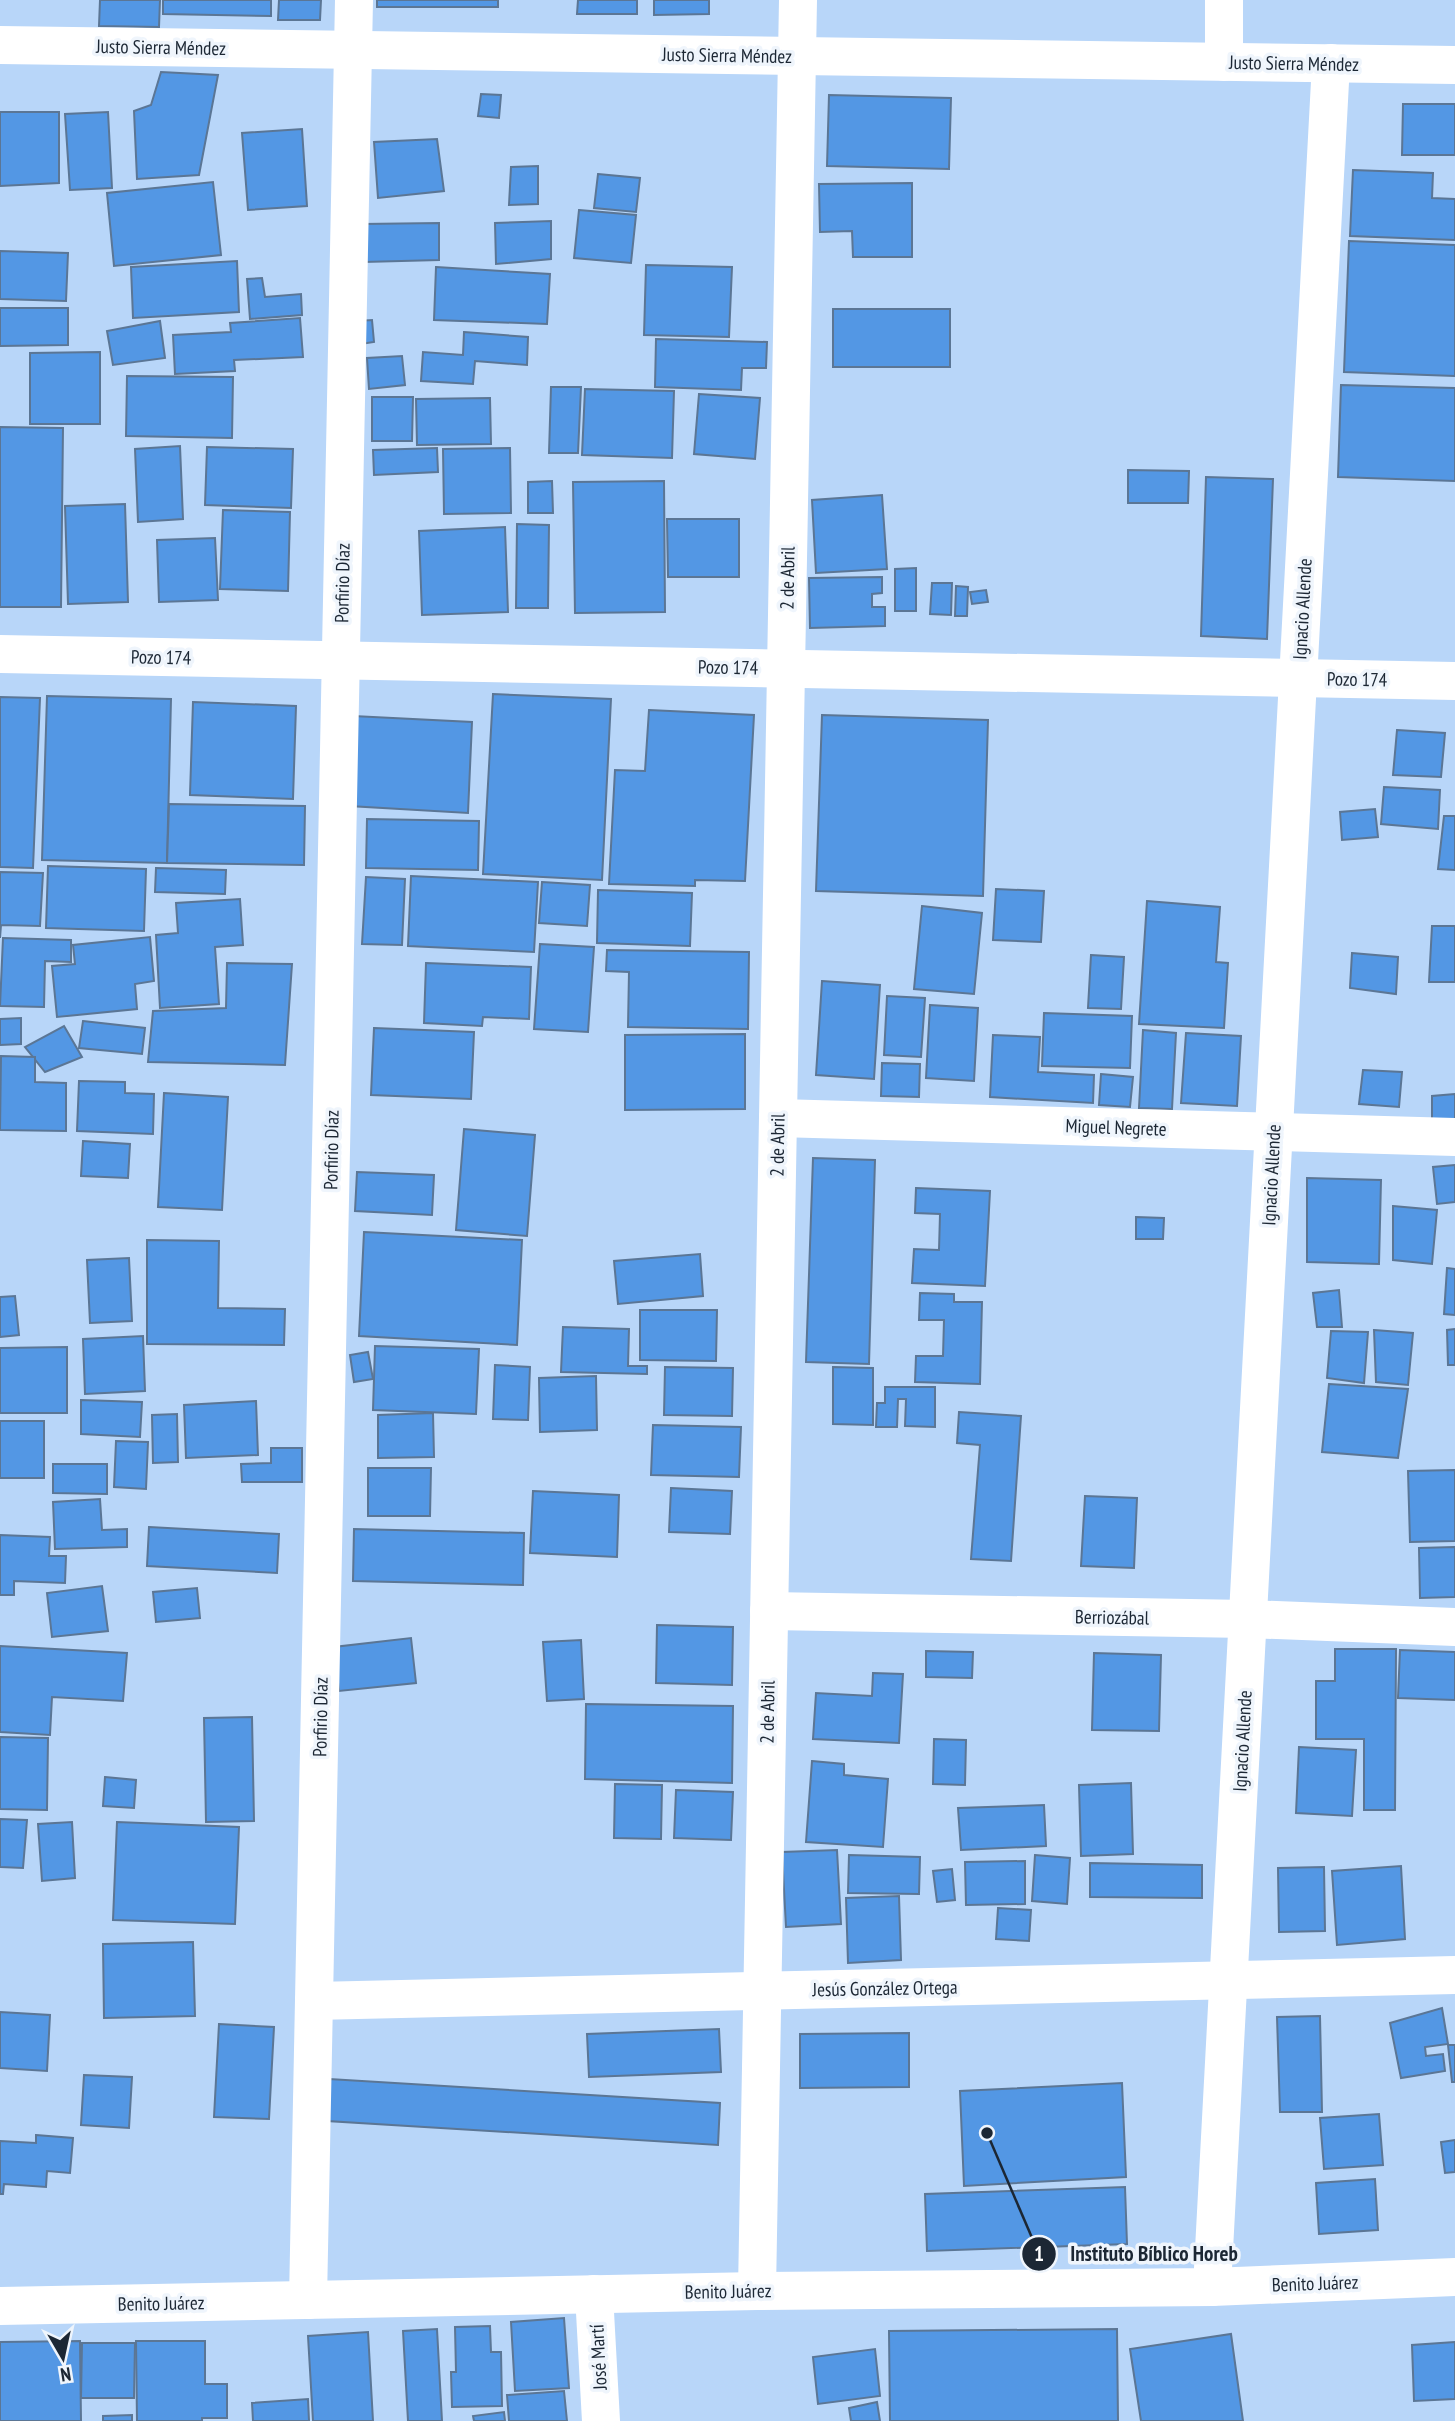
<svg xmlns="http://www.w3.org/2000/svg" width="1455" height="2421" font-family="'PT Sans Narrow',sans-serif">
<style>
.building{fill:#5397e4;stroke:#5b7695;stroke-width:2}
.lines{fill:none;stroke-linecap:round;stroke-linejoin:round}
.minor{stroke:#fff;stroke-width:38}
.labels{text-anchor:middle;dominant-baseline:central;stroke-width:7;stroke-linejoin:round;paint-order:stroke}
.street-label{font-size:19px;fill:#1c2734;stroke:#eff5fc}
.leader{fill:none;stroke:#1c2734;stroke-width:2.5}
.callout-dot{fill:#1c2734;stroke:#eff5fc;stroke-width:2.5}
.mark-label{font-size:21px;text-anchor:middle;font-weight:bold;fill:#fff}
.callout-label{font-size:21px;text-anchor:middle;font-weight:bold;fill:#1c2734;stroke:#eff5fc;stroke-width:7;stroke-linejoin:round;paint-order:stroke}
</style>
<rect width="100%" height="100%" fill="#b8d6f9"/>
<g class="building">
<polygon points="100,0 160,0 159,27 99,26"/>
<polygon points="163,0 271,0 271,16 163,14"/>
<polygon points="279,0 321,0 320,20 278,20"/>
<rect x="377" y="0" width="121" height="7"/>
<polygon points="578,0 637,0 637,14 577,14"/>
<polygon points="654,0 709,0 709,14 654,15"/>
<polygon points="161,72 218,75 199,175 137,179 134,111 151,105"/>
<polygon points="481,94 501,95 499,118 478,116"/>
<polygon points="829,95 951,98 949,169 827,166"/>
<polygon points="1403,104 1455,104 1455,155 1402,155"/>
<polygon points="0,112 59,112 59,183 0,186"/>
<polygon points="108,112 112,188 70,190 65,114"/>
<polygon points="302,129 307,206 248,210 242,133"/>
<polygon points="437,139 444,191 378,198 374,142"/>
<polygon points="538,166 538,204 509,205 511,167"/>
<polygon points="1353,170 1433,173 1432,198 1455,199 1455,240 1350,236"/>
<polygon points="598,174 640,178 636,212 594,208"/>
<polygon points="213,182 221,255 114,266 107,193"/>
<polygon points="912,183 912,257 853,257 852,231 820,232 819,184"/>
<polygon points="579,210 636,215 631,263 574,258"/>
<polygon points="551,221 551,259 496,264 495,223"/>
<polygon points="439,223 439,260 364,262 362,224"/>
<polygon points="1349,241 1455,245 1455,376 1344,372"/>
<polygon points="0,251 68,253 66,301 0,299"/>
<polygon points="237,261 239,312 133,318 131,267"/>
<polygon points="646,265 732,267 729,337 644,335"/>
<polygon points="436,267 550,274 547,324 434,320"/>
<polygon points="262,278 265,297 301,294 302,315 250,319 247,279"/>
<polygon points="0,308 68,308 68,345 0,346"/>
<rect x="833" y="309" width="117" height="58"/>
<polygon points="300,318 303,357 234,360 235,371 175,374 173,335 231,332 230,323"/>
<polygon points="372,320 374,342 360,344 357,321"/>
<polygon points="160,321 165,358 113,365 107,331"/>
<polygon points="464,332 528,337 527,365 475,361 473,384 421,381 423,352 463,355"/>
<polygon points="656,339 767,342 766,368 742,368 741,390 655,387"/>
<polygon points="100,352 100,424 30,424 30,353"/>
<polygon points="402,356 405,385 369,389 367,358"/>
<polygon points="127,376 233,377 232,438 126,436"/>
<polygon points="1341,385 1455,388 1455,481 1338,477"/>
<polygon points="551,387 581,387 578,453 549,453"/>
<polygon points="585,389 674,391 672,458 582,455"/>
<polygon points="699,394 760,398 755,459 694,454"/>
<polygon points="372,397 413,397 412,441 372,441"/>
<polygon points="490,398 491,444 417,445 416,399"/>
<polygon points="0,427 63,428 61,607 0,607"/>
<polygon points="180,446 183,519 138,522 135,449"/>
<polygon points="207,447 293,449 291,508 205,505"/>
<polygon points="437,448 438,472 374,475 373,450"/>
<polygon points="510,448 511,513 444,514 443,449"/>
<polygon points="1128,470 1189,471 1188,503 1128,503"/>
<polygon points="1206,477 1273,479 1267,639 1201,636"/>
<polygon points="552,481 553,513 528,513 528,482"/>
<polygon points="664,481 665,612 575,613 573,482"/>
<polygon points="882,495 887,569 816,573 812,500"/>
<polygon points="125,504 128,602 68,604 65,506"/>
<polygon points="223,510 290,512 288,591 220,589"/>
<polygon points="667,519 739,519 739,577 668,577"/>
<polygon points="517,524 549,525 548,608 516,608"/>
<polygon points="505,527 508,612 422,615 419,531"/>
<polygon points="215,538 218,600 159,602 157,540"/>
<polygon points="916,568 916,611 895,611 895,569"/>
<polygon points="882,577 882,593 872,594 872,607 885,607 885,626 810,628 809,578"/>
<polygon points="932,583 952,583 951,615 930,614"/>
<polygon points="956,586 968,587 967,616 955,616"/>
<polygon points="986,590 988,602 972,604 970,592"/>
<polygon points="493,694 611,699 602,880 483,874"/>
<polygon points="47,696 171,699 167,863 42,860"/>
<polygon points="0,697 40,698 33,868 0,867"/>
<polygon points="193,702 296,706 293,799 190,795"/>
<polygon points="649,710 754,715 745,881 695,880 695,886 609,884 615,770 645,771"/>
<polygon points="822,715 988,720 983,896 816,891"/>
<polygon points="353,716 472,722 468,813 349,806"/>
<polygon points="1397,730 1445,733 1441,777 1393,775"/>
<polygon points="1384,787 1440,790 1438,829 1381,824"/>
<polygon points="169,804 305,806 304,865 167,863"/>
<polygon points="1375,809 1378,837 1342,840 1340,812"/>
<polygon points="1444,816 1455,816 1455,870 1438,869"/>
<polygon points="367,819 479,821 478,870 366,868"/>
<polygon points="48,866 146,869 144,931 46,928"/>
<polygon points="156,868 226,870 225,894 155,892"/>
<polygon points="0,872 43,873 40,926 1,925 0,938"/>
<polygon points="411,876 538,882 534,952 408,946"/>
<polygon points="366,877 405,879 402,945 362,944"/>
<polygon points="542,882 590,885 587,926 539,923"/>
<polygon points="996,889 1044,891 1041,942 993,940"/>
<polygon points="598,890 692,893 690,946 597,943"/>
<polygon points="240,899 243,945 215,947 219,1004 160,1008 156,935 178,933 176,903"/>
<polygon points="1147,901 1220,907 1216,962 1228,963 1224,1028 1139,1024"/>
<polygon points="922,906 982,913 974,994 914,989"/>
<polygon points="1432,926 1455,926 1455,982 1429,982"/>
<polygon points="150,937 154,981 135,984 137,1009 57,1017 52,966 75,964 73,945"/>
<polygon points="3,938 71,940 71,962 45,961 44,1007 0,1006"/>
<polygon points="540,944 594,947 588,1032 534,1029"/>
<polygon points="607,950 749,952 748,1029 628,1027 629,972 606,971"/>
<polygon points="1352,953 1398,957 1396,994 1350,988"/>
<polygon points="1091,955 1124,957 1121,1009 1088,1008"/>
<polygon points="227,963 292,964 285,1065 148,1062 153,1011 226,1008"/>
<polygon points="426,963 531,967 529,1019 483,1017 482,1026 424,1023"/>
<polygon points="822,981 880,985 874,1079 816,1075"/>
<polygon points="887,996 925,998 921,1057 884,1055"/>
<polygon points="930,1005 978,1008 974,1081 926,1078"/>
<polygon points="1044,1013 1132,1016 1130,1068 1042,1066"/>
<polygon points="21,1018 21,1044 0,1045 0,1019"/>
<polygon points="83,1021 145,1028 142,1054 79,1048"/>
<polygon points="64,1026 82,1057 45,1072 25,1047"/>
<polygon points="374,1028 474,1032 471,1099 371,1095"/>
<polygon points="1143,1030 1176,1033 1172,1109 1139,1108"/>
<polygon points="1186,1033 1241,1036 1237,1106 1181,1103"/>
<polygon points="745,1034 745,1109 625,1110 625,1035"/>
<polygon points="993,1035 1040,1037 1038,1072 1094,1075 1093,1103 990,1097"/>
<polygon points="1,1056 35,1057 35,1082 66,1083 66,1131 0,1130"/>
<polygon points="882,1063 920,1064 919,1097 881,1096"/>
<polygon points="1363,1070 1402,1072 1399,1107 1359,1104"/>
<polygon points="1101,1074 1133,1077 1130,1107 1099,1105"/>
<polygon points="79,1081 125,1082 125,1093 154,1094 153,1134 77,1131"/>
<polygon points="164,1093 228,1097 222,1210 158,1207"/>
<polygon points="1455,1094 1455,1126 1432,1127 1432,1096"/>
<polygon points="464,1129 535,1135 527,1236 456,1230"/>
<polygon points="83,1141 130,1144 128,1178 81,1176"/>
<polygon points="813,1158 875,1160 869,1364 806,1362"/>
<polygon points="1455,1165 1455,1202 1437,1204 1433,1167"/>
<polygon points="357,1172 434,1175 432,1215 355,1211"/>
<polygon points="1307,1178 1381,1180 1379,1264 1307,1262"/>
<polygon points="916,1188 990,1191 985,1286 912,1283 914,1249 939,1250 940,1214 915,1213"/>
<polygon points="1393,1206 1437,1210 1432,1264 1393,1260"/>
<polygon points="1136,1217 1164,1218 1163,1239 1136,1239"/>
<polygon points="364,1232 522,1240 517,1345 359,1336"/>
<polygon points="147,1240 219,1241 218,1308 285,1309 284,1345 147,1344"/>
<polygon points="700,1254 703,1296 618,1304 614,1261"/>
<polygon points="129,1258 132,1321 90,1323 87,1260"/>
<polygon points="1447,1268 1455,1269 1455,1315 1444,1314"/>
<polygon points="1339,1290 1342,1327 1317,1327 1313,1293"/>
<polygon points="920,1293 954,1294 954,1302 982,1302 980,1384 915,1382 916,1356 943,1356 944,1320 919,1320"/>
<polygon points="15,1296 19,1335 0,1337 0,1297"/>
<polygon points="640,1310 717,1310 716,1361 640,1360"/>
<polygon points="563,1327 629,1329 628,1366 647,1366 647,1374 561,1372"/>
<polygon points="1455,1329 1455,1365 1448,1365 1447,1330"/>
<polygon points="1374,1330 1413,1333 1408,1385 1376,1382"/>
<polygon points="1331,1331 1368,1332 1364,1383 1327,1378"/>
<polygon points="143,1336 145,1391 85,1394 83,1339"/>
<polygon points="375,1346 479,1349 476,1414 373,1410"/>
<polygon points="67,1347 67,1413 0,1413 0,1348"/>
<polygon points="368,1352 373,1379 354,1382 350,1355"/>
<polygon points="495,1365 530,1367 528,1420 493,1419"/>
<polygon points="665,1367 733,1368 732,1416 664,1415"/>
<polygon points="833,1367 873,1368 873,1425 833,1424"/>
<polygon points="596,1376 597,1430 540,1432 539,1378"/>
<polygon points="1329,1384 1408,1389 1398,1458 1322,1452"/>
<polygon points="885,1387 935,1387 935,1427 905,1426 906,1399 898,1399 897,1427 876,1427 877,1403 885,1403"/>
<polygon points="81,1400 142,1402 140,1437 81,1434"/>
<polygon points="256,1401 258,1455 186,1458 184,1405"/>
<polygon points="959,1412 1021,1416 1011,1561 971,1559 980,1445 957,1443"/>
<polygon points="433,1413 434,1457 378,1458 378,1415"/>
<polygon points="177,1414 178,1462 153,1463 152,1415"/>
<rect x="0" y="1421" width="44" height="57"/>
<polygon points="653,1425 741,1427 739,1477 651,1475"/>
<polygon points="116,1441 148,1442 146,1489 114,1487"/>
<polygon points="271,1448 302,1448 302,1482 242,1482 241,1464 271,1463"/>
<polygon points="53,1464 107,1464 107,1494 53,1493"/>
<polygon points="368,1468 431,1468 430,1516 368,1516"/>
<polygon points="1455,1470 1455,1541 1410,1542 1408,1471"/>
<polygon points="671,1488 732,1491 730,1534 669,1532"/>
<polygon points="533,1491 619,1495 617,1557 530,1553"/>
<polygon points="1085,1496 1137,1498 1134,1568 1081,1566"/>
<polygon points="100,1499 102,1530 127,1529 127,1547 55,1549 53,1502"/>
<polygon points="149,1527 279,1534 277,1573 147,1566"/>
<polygon points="354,1529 524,1533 523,1585 353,1581"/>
<polygon points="0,1535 50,1537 49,1556 66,1556 65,1583 14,1581 14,1595 0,1595"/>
<polygon points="1455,1547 1455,1597 1420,1598 1419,1548"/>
<polygon points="102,1586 108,1631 52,1637 47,1593"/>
<polygon points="197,1588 200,1618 156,1622 153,1592"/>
<polygon points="657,1625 733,1627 732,1685 656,1683"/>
<polygon points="411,1638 416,1683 339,1691 334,1647"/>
<polygon points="581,1640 584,1699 547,1701 543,1642"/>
<polygon points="0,1646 127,1653 123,1701 52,1697 50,1735 0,1732"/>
<polygon points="1335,1649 1396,1649 1395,1810 1364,1810 1364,1739 1316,1739 1316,1681 1335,1681"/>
<polygon points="1400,1650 1455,1652 1455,1700 1398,1698"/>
<polygon points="926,1651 973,1652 972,1678 926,1677"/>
<polygon points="1094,1653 1161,1655 1159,1731 1092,1730"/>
<polygon points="873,1673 903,1674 899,1743 813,1739 816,1693 872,1696"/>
<polygon points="586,1704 733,1706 732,1783 585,1779"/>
<polygon points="252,1717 254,1821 206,1822 204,1718"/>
<polygon points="0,1737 48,1738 47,1810 0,1809"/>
<polygon points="934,1739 966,1740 965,1785 933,1784"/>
<polygon points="1299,1747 1356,1750 1352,1816 1296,1813"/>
<polygon points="812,1761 844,1764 844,1775 888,1779 883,1847 806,1842"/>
<polygon points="105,1777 136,1780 134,1808 103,1806"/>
<polygon points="1131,1783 1133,1854 1081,1856 1079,1785"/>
<polygon points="615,1784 662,1785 661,1839 614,1838"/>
<polygon points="676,1790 733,1792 731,1840 674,1838"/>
<polygon points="1044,1805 1046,1846 961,1850 958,1808"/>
<polygon points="0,1819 27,1820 23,1868 0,1867"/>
<polygon points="72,1822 75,1878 42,1881 38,1824"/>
<polygon points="117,1822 239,1827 235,1924 113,1920"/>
<polygon points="837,1850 841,1924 786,1927 782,1852"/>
<polygon points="849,1855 920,1857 919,1894 848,1893"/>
<polygon points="1035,1855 1070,1858 1067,1904 1032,1901"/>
<polygon points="1025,1861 1025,1904 966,1905 965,1862"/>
<polygon points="1090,1863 1202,1865 1202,1898 1090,1897"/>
<polygon points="1401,1866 1405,1939 1337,1945 1332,1871"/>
<polygon points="1324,1867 1325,1931 1279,1932 1278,1868"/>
<polygon points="952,1869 955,1900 937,1902 933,1871"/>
<polygon points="899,1896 901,1960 848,1963 846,1898"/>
<polygon points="998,1908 1031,1910 1029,1941 996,1939"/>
<polygon points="193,1942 195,2016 104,2018 103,1944"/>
<polygon points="1442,2008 1448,2044 1425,2047 1426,2056 1443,2054 1445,2071 1401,2078 1390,2023"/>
<polygon points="0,2012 50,2015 47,2071 0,2068"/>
<polygon points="1320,2016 1322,2112 1280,2112 1277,2017"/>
<polygon points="219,2024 274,2027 269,2119 214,2117"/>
<polygon points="719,2029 721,2072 589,2077 587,2034"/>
<polygon points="909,2033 909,2087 800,2088 800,2034"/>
<polygon points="1448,2045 1455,2045 1455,2082 1452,2082"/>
<polygon points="84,2075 132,2077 129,2128 81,2125"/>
<polygon points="329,2079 720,2103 718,2145 327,2121"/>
<polygon points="1122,2083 1126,2177 964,2186 960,2091"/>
<polygon points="1379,2114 1383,2165 1324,2169 1320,2118"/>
<polygon points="36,2135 73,2138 70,2173 47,2171 46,2187 4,2184 3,2194 0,2194 0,2141 36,2143"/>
<polygon points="1455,2140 1455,2172 1445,2173 1441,2142"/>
<polygon points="1375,2179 1378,2230 1319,2234 1316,2183"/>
<polygon points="1125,2187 1127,2244 927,2251 925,2194"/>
<polygon points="564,2318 569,2388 515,2391 511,2322"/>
<polygon points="490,2326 491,2352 501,2352 502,2406 452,2407 451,2372 456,2372 455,2327"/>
<polygon points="437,2329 442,2421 408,2421 403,2331"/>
<polygon points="1117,2329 1118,2421 890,2421 889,2331"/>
<polygon points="368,2332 373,2421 313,2421 308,2336"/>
<polygon points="1231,2334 1243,2421 1141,2421 1130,2349"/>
<polygon points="80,2341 81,2421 0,2421 0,2342"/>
<polygon points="136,2341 205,2341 205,2384 227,2384 227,2418 202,2418 202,2421 137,2421"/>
<polygon points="1455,2342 1455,2399 1414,2401 1412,2345"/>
<polygon points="82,2343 135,2343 134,2398 81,2398"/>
<polygon points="875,2349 880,2396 818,2404 813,2357"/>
<polygon points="564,2391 567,2421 509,2421 507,2395"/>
<polygon points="308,2399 309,2421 253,2421 252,2403"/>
<polygon points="877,2402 880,2421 851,2421 849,2408"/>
<polygon points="504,2412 505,2421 474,2421 473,2416"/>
<polygon points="132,2415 132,2421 103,2421 103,2416"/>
</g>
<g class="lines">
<g class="minor">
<polyline points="0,45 1455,65"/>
<polyline points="1224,62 1224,0"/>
<polyline points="0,654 1455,681"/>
<polyline points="778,1118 1455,1137"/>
<polyline points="769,1611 1248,1619 1455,1627"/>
<polyline points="314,2001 1455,1975"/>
<polyline points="1212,2287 1331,63"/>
<polyline points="757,2291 798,0"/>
<polyline points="594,2294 601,2421"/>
<polyline points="308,2300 354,0"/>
<polyline points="0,2306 757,2291 1212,2287 1455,2277"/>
</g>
</g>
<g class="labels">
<g class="street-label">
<text transform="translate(161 47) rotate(1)">Justo Sierra Méndez</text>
<text transform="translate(727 55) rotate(1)">Justo Sierra Méndez</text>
<text transform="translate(1294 63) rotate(1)">Justo Sierra Méndez</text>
<text transform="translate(787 578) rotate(-89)">2 de Abril</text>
<text transform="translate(342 583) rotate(-89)">Porfirio Díaz</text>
<text transform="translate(1302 609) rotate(-87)">Ignacio Allende</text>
<text transform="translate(161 657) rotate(1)">Pozo 174</text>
<text transform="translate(728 667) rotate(1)">Pozo 174</text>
<text transform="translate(1357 679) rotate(1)">Pozo 174</text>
<text transform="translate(1116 1127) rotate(2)">Miguel Negrete</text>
<text transform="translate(777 1145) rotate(-89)">2 de Abril</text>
<text transform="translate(331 1150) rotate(-89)">Porfirio Díaz</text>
<text transform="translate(1271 1175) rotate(-87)">Ignacio Allende</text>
<text transform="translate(1112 1617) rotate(1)">Berriozábal</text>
<text transform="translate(767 1712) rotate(-89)">2 de Abril</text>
<text transform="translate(320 1717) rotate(-89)">Porfirio Díaz</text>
<text transform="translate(1242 1741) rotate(-87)">Ignacio Allende</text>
<text transform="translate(885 1988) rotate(-1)">Jesús González Ortega</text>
<text transform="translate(1315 2283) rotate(-2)">Benito Juárez</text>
<text transform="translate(728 2291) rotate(-1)">Benito Juárez</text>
<text transform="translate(161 2303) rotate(-1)">Benito Juárez</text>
<text transform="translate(598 2357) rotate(-93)">José Martí</text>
</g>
</g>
<path class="leader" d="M987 2133L1039 2254"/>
<g class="callout-dot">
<circle cx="987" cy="2133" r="7"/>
<circle cx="1039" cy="2254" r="18"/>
</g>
<g class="mark-label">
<text x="1039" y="2261">1</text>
</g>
<g class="callout-label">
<text x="1154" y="2261">Instituto Bíblico Horeb</text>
</g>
<g transform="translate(63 2358) rotate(171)" stroke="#eff5fc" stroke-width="5" paint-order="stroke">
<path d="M0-5L12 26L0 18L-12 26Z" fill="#1c2734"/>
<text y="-10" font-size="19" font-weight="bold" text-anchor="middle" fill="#1c2734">N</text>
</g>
</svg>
